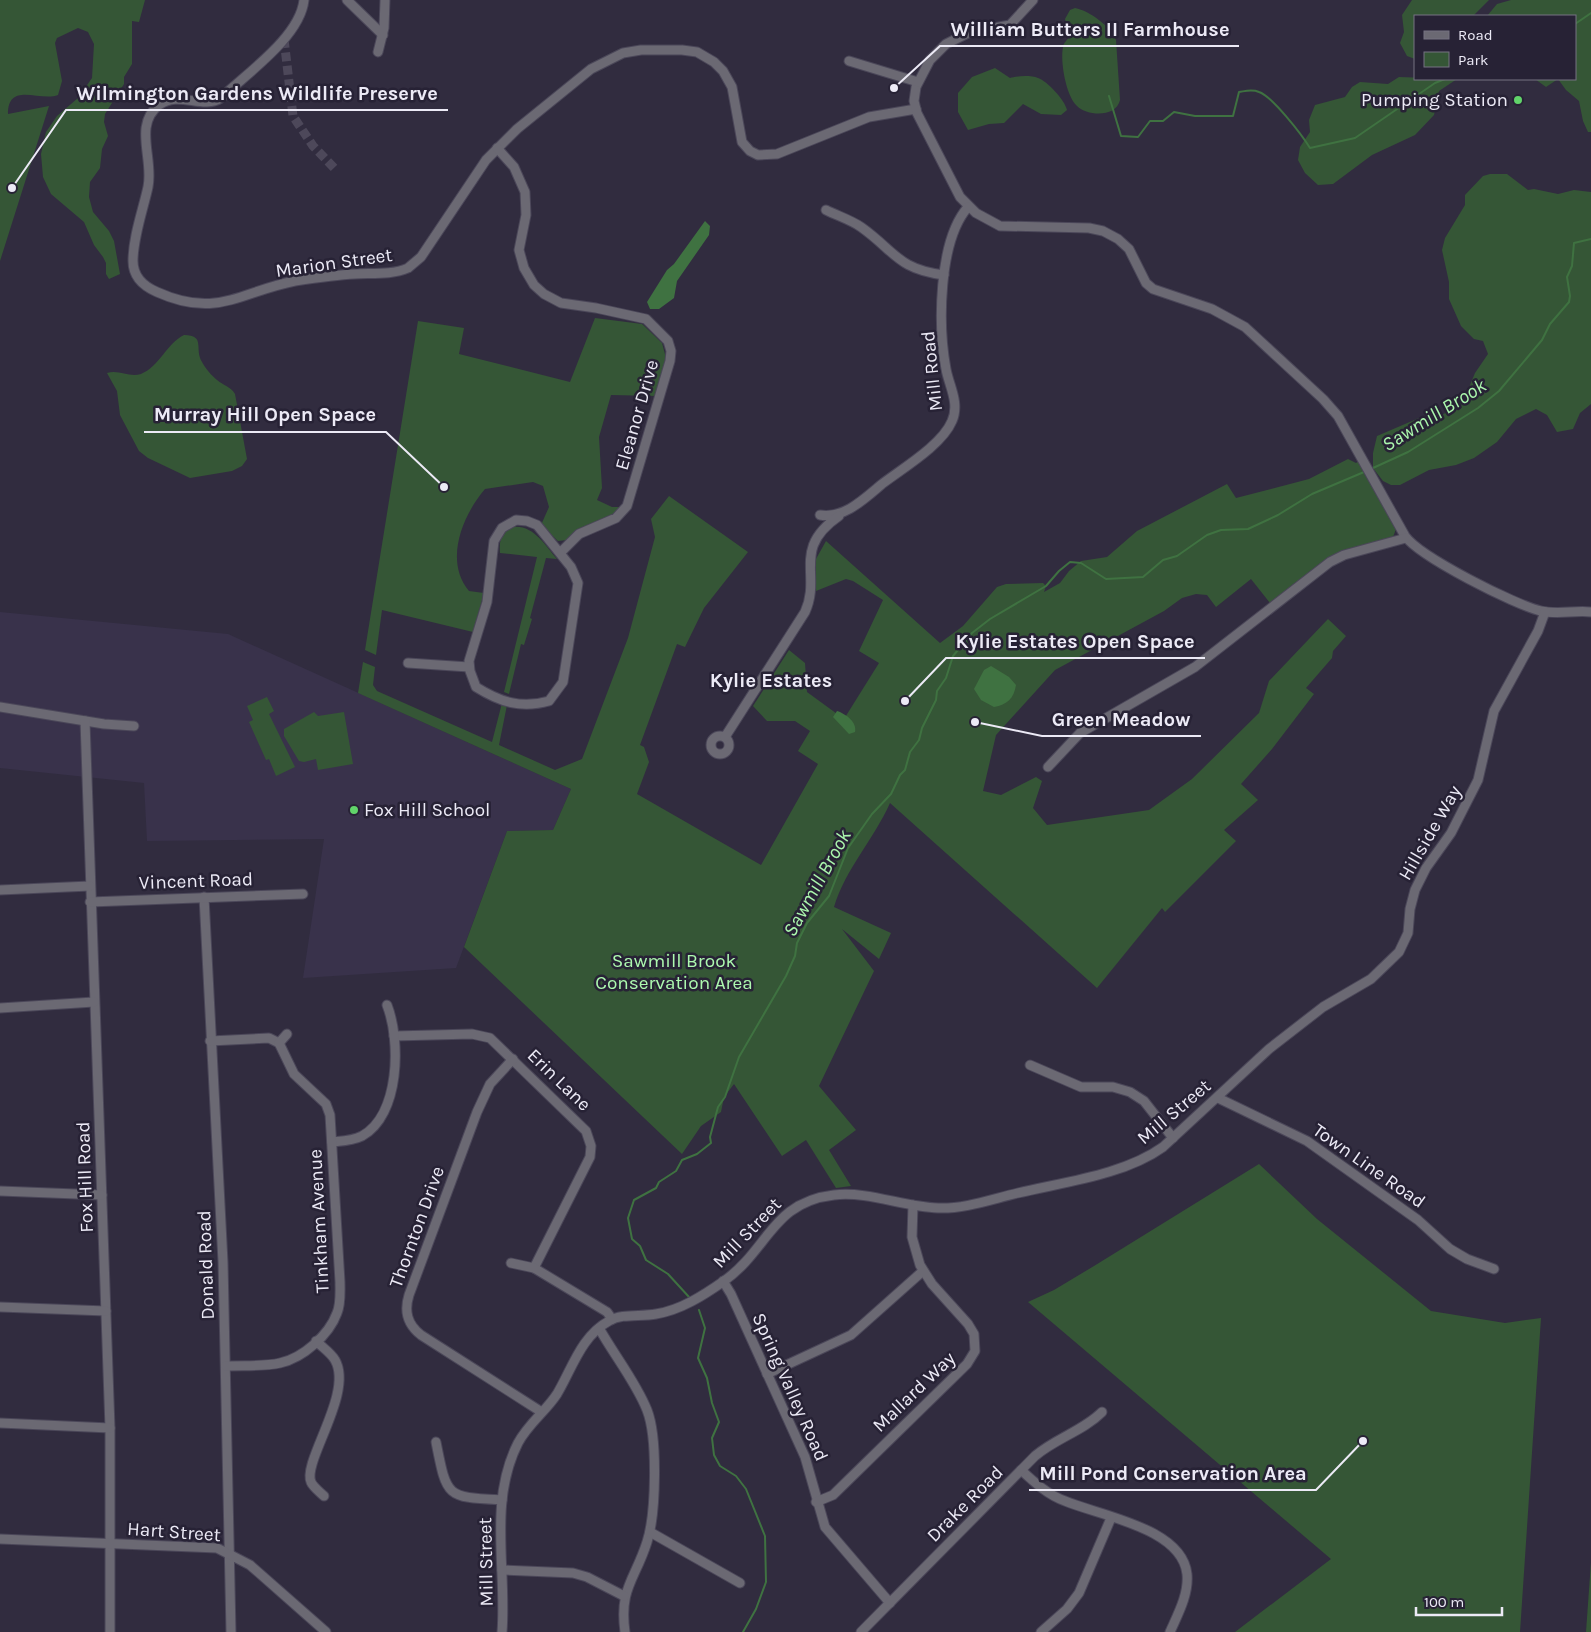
<svg xmlns="http://www.w3.org/2000/svg" width="1591" height="1632" font-family="Karla,sans-serif">
<style>
.built{fill:#39324b}
.green{fill:#355636}
.water{fill:#3f7241}
.lines{fill:none;stroke-linecap:round;stroke-linejoin:round}
.stream{stroke:#3f7241;stroke-width:2}
.minor-tunnel{stroke:#4d485a;stroke-width:9;stroke-dasharray:9 4.5;stroke-linecap:butt}
.minor-casing{stroke:#4b4759;stroke-width:11}
.minor{stroke:#6b6973;stroke-width:9}
.poi-dot{fill:#61d46a;stroke:#272235;stroke-width:2}
.labels{text-anchor:middle;dominant-baseline:central;stroke-width:5;stroke-linejoin:round;paint-order:stroke}
.poi-label{font-size:19px;fill:#eceaf6;stroke:#272235;text-anchor:end}
.street-label{font-size:19px;fill:#eceaf6;stroke:#272235}
.park-label{font-size:19px;fill:#adf9af;stroke:#272235}
.water-label{font-size:20px;font-style:italic;fill:#abf7ad;stroke:#272235}
.neighbourhood-label{font-size:20px;font-weight:bold;fill:#eceaf6;stroke:#272235}
.leader{fill:none;stroke:#eceaf6;stroke-width:2}
.callout-dot{fill:#eceaf6;stroke:#272235;stroke-width:2}
.callout-label{font-size:20px;text-anchor:middle;font-weight:bold;fill:#eceaf6;stroke:#272235;stroke-width:5;stroke-linejoin:round;paint-order:stroke}
</style>
<rect width="100%" height="100%" fill="#312c3f"/>
<polygon class="built" points="0,612 228,634 571,789 553,830 507,831 456,968 303,978 324,839 147,841 144,783 0,768"/>
<g class="green">
<path d="M 0,0 L 145,0 L 139,22 L 132,21 L 132,64 L 124,77 L 124,84 L 105,114 L 104,122 L 108,136 L 102,149 L 100,168 L 90,182 L 89,197 L 93,212 L 109,231 L 114,241 L 120,274 L 109,279 L 106,274 L 106,263 L 103,257 L 94,245 L 84,222 L 51,194 L 43,177 L 41,154 L 46,132 L 57,116 L 78,98 L 92,78 L 94,44 L 88,32 L 78,28 L 57,38 L 55,43 L 62,81 L 58,95 C 40,102 8,81 8,114 L 49,106 L 0,261 Z"/>
<polygon points="1412,0 1489,0 1473,16 1415,16 1415,59 1407,56 1400,43 1404,32 1402,15"/>
<polygon points="1511,0 1591,0 1591,132 1588,132 1583,121 1579,101 1566,90 1558,79 1575,79 1575,16 1487,16 1497,4"/>
<path d="M 1075,8 C 1090,11 1110,26 1116,40 L 1120,100 C 1116,118 1087,116 1077,106 C 1066,96 1060,61 1063,47 C 1063,44 1067,40 1069,37 L 1065,19 L 1070,10 Z"/>
<path d="M 995,68 L 1010,78 C 1016,76 1031,75 1038,78 C 1047,81 1065,100 1067,110 L 1061,115 L 1041,114 L 1023,104 L 1004,123 L 989,124 L 968,130 L 958,112 L 958,93 L 972,77 Z"/>
<polygon points="1399,77 1457,79 1439,91 1434,115 1415,135 1372,155 1333,184 1318,185 1305,173 1298,160 1300,147 1310,132 1309,120 1315,105 1345,97 1352,87 1360,82 1388,84"/>
<polygon points="1535,79 1558,79 1546,87"/>
<polygon points="1490,174 1507,174 1528,190 1534,189 1558,194 1574,190 1591,192 1591,404 1580,413 1573,429 1557,432 1547,415 1536,409 1516,419 1497,442 1474,458 1456,465 1429,470 1400,485 1391,485 1383,481 1373,468 1373,453 1377,436 1419,418 1436,417 1448,412 1468,390 1475,373 1488,354 1483,341 1474,339 1461,326 1449,299 1449,282 1442,250 1445,238 1465,205 1465,195 1483,176"/>
<path d="M 595,318 L 642,324 L 662,343 L 666,358 L 656,396 L 611,395 L 599,437 L 602,488 L 597,500 L 612,507 L 621,507 L 612,517 L 567,540 L 558,541 L 541,525 L 549,507 L 543,486 L 533,482 L 485,489 C 462,516 444,561 469,591 L 484,593 L 473,632 L 382,610 L 376,655 L 365,650 L 418,321 L 464,328 L 459,354 L 570,382 Z"/>
<path d="M 184,335 C 206,335 194,349 202,362 C 205,368 212,376 217,380 C 224,386 230,386 235,394 L 247,459 L 242,466 L 232,471 L 190,478 L 148,458 L 139,451 L 120,415 L 117,391 L 107,373 C 119,369 129,378 141,374 C 160,366 166,344 184,335 Z"/>
<path d="M 1348,459 L 1356,463 L 1359,461 L 1396,529 L 1393,537 L 1341,553 L 1270,603 L 1251,579 L 1216,607 L 1207,595 L 1196,594 L 1182,598 L 1164,611 L 1055,670 L 996,735 L 983,791 L 1001,795 L 1036,777 L 1042,781 L 1033,808 L 1047,825 L 1149,810 L 1192,779 L 1259,713 L 1269,681 L 1328,619 L 1346,636 L 1333,651 L 1332,658 L 1306,688 L 1314,694 L 1272,749 L 1241,784 L 1258,800 L 1224,830 L 1236,841 L 1165,912 L 1162,908 L 1097,988 L 890,803 C 874,839 846,868 834,907 L 891,933 L 879,959 L 842,929 L 874,971 L 819,1086 L 856,1130 L 829,1150 L 851,1186 L 836,1188 L 806,1140 L 782,1156 L 734,1084 L 724,1097 L 721,1112 L 701,1126 L 682,1154 L 464,947 L 507,831 L 553,830 L 571,789 L 358,693 L 363,662 L 375,667 L 373,685 L 377,691 L 492,742 L 502,703 L 507,705 L 499,745 L 555,770 L 582,759 L 628,638 L 655,537 L 651,519 L 669,496 L 748,552 L 704,608 L 685,647 L 677,644 L 640,745 L 644,747 L 649,762 L 637,794 L 761,865 L 818,764 L 798,751 L 810,731 L 795,721 L 767,721 L 753,706 L 789,650 L 805,663 L 807,692 L 844,719 L 879,663 L 859,651 L 883,600 L 853,581 L 846,579 L 816,591 L 816,559 L 826,541 L 940,643 L 963,626 L 997,587 L 1006,584 L 1043,583 L 1046,586 L 1044,592 L 1060,583 L 1069,571 L 1081,561 L 1107,557 L 1137,531 L 1227,484 L 1236,498 L 1309,479 Z"/>
<path d="M 512,527 C 533,524 545,545 557,559 L 546,558 L 530,618 L 532,619 L 524,645 L 521,644 L 509,694 L 504,692 L 537,557 L 500,553 C 499,540 501,533 512,527 Z"/>
<polygon points="267,697 274,711 269,714 295,767 276,776 269,759 266,760 249,722 253,720 247,706"/>
<polygon points="314,712 318,716 344,712 353,764 318,770 316,759 304,762 299,761 284,736 284,729"/>
<polygon points="1259,1164 1317,1219 1431,1311 1505,1323 1541,1318 1520,1632 1235,1632 1331,1559 1028,1302 1054,1290 1094,1266"/>
<polygon points="1591,1562 1591,1632 1586,1632"/>
</g>
<g class="water">
<polygon points="705,221 710,226 709,235 677,281 674,298 659,309 650,309 647,302 667,270 674,264"/>
<path d="M 991,666 L 1009,677 L 1016,685 C 1014,698 1007,705 994,707 L 981,700 L 974,689 L 984,670 Z"/>
<path d="M 837,711 C 846,714 857,722 855,732 L 849,734 L 833,717 Z"/>
</g>
<g class="lines">
<g class="stream">
<polyline points="1575,24 1591,13"/>
<path d="M 1109,96 L 1121,136 L 1138,137 L 1150,121 L 1163,121 L 1174,112 L 1195,116 L 1233,116 L 1239,92 C 1246,91 1252,89 1259,92 C 1272,96 1302,135 1310,148 L 1355,138 L 1435,83 L 1445,79"/>
<polyline points="1373,468 1408,452 1478,408 1499,391 1542,340 1550,324 1569,302 1570,296 1567,277 1572,266 1574,243 1591,239"/>
<polyline points="689,1297 668,1274 646,1260 640,1246 632,1239 628,1218 634,1200 656,1188 659,1182 676,1171 682,1160 697,1154 711,1143 710,1137 718,1107 725,1097 739,1057 786,976 795,956 797,943 807,923 829,896 848,848 872,814 891,794 900,775 905,770 910,752 919,740 922,728 936,700 937,691 946,678 953,656 972,633 990,619 1046,586 1059,571 1070,562 1081,563 1106,579 1143,577 1163,560 1177,556 1207,535 1221,530 1248,529 1278,515 1312,494 1364,472"/>
<polyline points="699,1310 705,1328 698,1358 707,1378 712,1403 719,1422 712,1438 714,1455 720,1466 736,1476 746,1489 765,1536 766,1582 756,1609 743,1632"/>
</g>
<polyline class="minor-tunnel" points="284,39 293,116 313,146 336,170"/>
<defs>
<g id="minor">
<path d="M 304,0 C 300,37 247,73 221,98 C 202,110 179,90 159,105 C 133,125 154,159 148,187 C 143,210 133,237 133,261 C 133,277 143,286 157,292 C 217,319 239,292 295,281 C 315,278 335,275 355,274 C 372,273 392,275 408,268 L 421,257 L 486,160 L 517,129 L 591,69 L 623,53 L 641,50 L 682,50 L 697,52 L 714,62 L 723,71 L 732,87 L 742,142 L 750,151 L 758,155 L 777,154 L 869,117 L 916,109"/>
<polyline points="347,0 383,35"/>
<path d="M 1033,0 L 1010,25 L 968,33 L 946,44 L 930,60 L 916,87 L 914,101 L 917,113 L 960,197 L 976,213 L 1000,226 L 1089,228 L 1103,231 L 1118,239 L 1129,249 L 1146,283 L 1153,289 L 1212,309 L 1245,327 L 1323,399 L 1338,416 L 1405,536 C 1420,557 1515,605 1541,611 C 1558,615 1575,610 1591,612"/>
<polyline points="378,52 384,28 385,0"/>
<polyline points="849,61 918,82"/>
<polyline points="497,148 514,167 525,192 526,215 519,250 524,268 534,285 544,294 561,303 596,308 646,319 668,341 671,351 670,361 627,506 616,518 579,534 561,552"/>
<path d="M 826,210 C 838,216 851,220 861,227 C 895,251 897,269 944,275"/>
<path d="M 820,515 C 844,519 864,499 882,484 C 903,468 942,445 952,421 C 960,403 949,386 946,369 C 938,326 938,241 968,207"/>
<path d="M 516,520 L 527,521 L 537,525 L 571,567 L 578,583 L 563,682 L 549,701 C 521,709 500,702 476,687 L 470,671 L 469,661 L 487,602 L 494,541 L 502,528 Z"/>
<polyline points="408,663 469,667"/>
<polyline points="0,707 104,724 134,726"/>
<polyline points="85,721 110,1428 110,1632"/>
<circle cx="720" cy="745" r="9"/>
<path d="M 725,737 L 805,612 C 822,575 791,549 839,516"/>
<polyline points="1048,767 1080,733 1195,667 1330,562 1344,555 1406,538"/>
<polyline points="0,890 90,886"/>
<polyline points="204,897 223,1262 231,1632"/>
<polyline points="90,902 303,894"/>
<polyline points="0,1008 94,1002"/>
<polyline points="394,1036 472,1034 490,1038 586,1131 591,1146 590,1157 534,1268"/>
<polyline points="210,1041 269,1038 279,1043 287,1034"/>
<path d="M 513,1059 L 490,1084 L 477,1112 L 409,1295 C 404,1311 407,1324 421,1335 L 540,1411"/>
<polyline points="1030,1065 1081,1087 1113,1087 1130,1092 1144,1101 1173,1138"/>
<polyline points="1218,1098 1307,1141 1418,1220 1450,1249 1467,1259 1494,1269"/>
<path d="M 332,1142 C 342,1141 352,1141 362,1136 C 400,1115 401,1041 387,1005"/>
<polyline points="0,1191 102,1195"/>
<polyline points="511,1263 534,1268 607,1312 612,1319"/>
<polyline points="723,1281 731,1294 805,1457 825,1527 890,1603"/>
<polyline points="0,1307 106,1311"/>
<path d="M 599,1328 C 614,1355 636,1382 647,1410 C 658,1438 656,1514 647,1542 C 635,1580 619,1588 625,1632"/>
<path d="M 316,1341 C 322,1347 331,1353 335,1360 C 354,1393 302,1462 311,1482 C 313,1487 320,1492 324,1496"/>
<path d="M 226,1366 C 244,1365 263,1367 280,1363 C 303,1358 329,1335 337,1313 C 341,1304 340,1292 340,1282 L 330,1115 L 326,1104 L 294,1074 L 279,1043"/>
<polyline points="767,1374 851,1335 923,1271"/>
<polyline points="0,1423 110,1428"/>
<path d="M 436,1442 C 447,1498 446,1497 502,1500"/>
<path d="M 1021,1470 C 1034,1482 1048,1495 1065,1501 C 1101,1516 1182,1528 1187,1574 C 1189,1594 1178,1614 1170,1632"/>
<polyline points="816,1502 833,1495 967,1364 975,1351 974,1334 968,1324 932,1284 920,1265 912,1237 913,1205"/>
<polyline points="650,1532 740,1583"/>
<polyline points="0,1539 217,1548 250,1565 326,1632"/>
<polyline points="502,1570 573,1573 587,1577 624,1596"/>
<path d="M 502,1632 C 507,1570 488,1502 518,1443 C 528,1424 546,1411 557,1394 C 572,1369 581,1336 609,1321 C 622,1313 641,1317 656,1314 C 681,1310 704,1295 724,1281 C 769,1249 772,1202 834,1195 C 869,1191 903,1207 938,1208 C 965,1209 992,1199 1018,1193 C 1064,1182 1124,1175 1163,1147 L 1269,1049 L 1323,1007 L 1371,979 L 1399,952 L 1408,933 L 1410,909 L 1415,890 L 1426,868 L 1451,833 L 1478,780 L 1494,711 L 1538,631 L 1545,612"/>
<path d="M 861,1632 L 1035,1456 C 1056,1438 1083,1431 1102,1412"/>
<polyline points="1041,1632 1067,1609 1079,1593 1111,1518"/>
</g>
</defs>
<use href="#minor" class="minor-casing"/>
<use href="#minor" class="minor"/>
</g>
<g class="poi-dot">
<circle cx="1518" cy="100" r="5"/>
<circle cx="354" cy="810" r="5"/>
</g>
<g class="labels">
<g class="poi-label">
<text x="1508" y="100">Pumping Station</text>
<text x="364" y="810" text-anchor="start">Fox Hill School</text>
</g>
<g class="street-label">
<text transform="translate(334 263) rotate(-8)">Marion Street</text>
<text transform="translate(932 371) rotate(-96)">Mill Road</text>
<text transform="translate(637 415) rotate(-74)">Eleanor Drive</text>
<text transform="translate(1430 833) rotate(-60)">Hillside Way</text>
<text transform="translate(196 881) rotate(-2)">Vincent Road</text>
<text transform="translate(559 1080) rotate(44)">Erin Lane</text>
<text transform="translate(1174 1112) rotate(-40)">Mill Street</text>
<text transform="translate(1369 1166) rotate(35)">Town Line Road</text>
<text transform="translate(85 1177) rotate(-92)">Fox Hill Road</text>
<text transform="translate(319 1221) rotate(-93)">Tinkham Avenue</text>
<text transform="translate(417 1227) rotate(-70)">Thornton Drive</text>
<text transform="translate(747 1233) rotate(-46)">Mill Street</text>
<text transform="translate(206 1265) rotate(-92)">Donald Road</text>
<text transform="translate(790 1387) rotate(66)">Spring Valley Road</text>
<text transform="translate(914 1392) rotate(-44)">Mallard Way</text>
<text transform="translate(965 1504) rotate(-45)">Drake Road</text>
<text transform="translate(174 1532) rotate(4)">Hart Street</text>
<text transform="translate(486 1562) rotate(-91)">Mill Street</text>
</g>
<g class="park-label">
<text x="674" y="961">Sawmill Brook<tspan x="674" dy="22">Conservation Area</tspan></text>
</g>
<g class="water-label">
<text transform="translate(1434 415) rotate(-32)">Sawmill Brook</text>
<text transform="translate(817 883) rotate(-61)">Sawmill Brook</text>
</g>
<g class="neighbourhood-label">
<text x="771" y="680">Kylie Estates</text>
</g>
</g>
<path class="leader" d="M894 88L940 46H1239M12 188L66 110H448M444 487L386 432H144M905 701L946 658H1205M975 722L1042 736H1201M1363 1441L1316 1490H1029"/>
<g class="callout-dot">
<circle cx="894" cy="88" r="5"/>
<circle cx="12" cy="188" r="5"/>
<circle cx="444" cy="487" r="5"/>
<circle cx="905" cy="701" r="5"/>
<circle cx="975" cy="722" r="5"/>
<circle cx="1363" cy="1441" r="5"/>
</g>
<g class="callout-label">
<text x="1090" y="36">William Butters II Farmhouse</text>
<text x="257" y="100">Wilmington Gardens Wildlife Preserve</text>
<text x="265" y="421">Murray Hill Open Space</text>
<text x="1075" y="648">Kylie Estates Open Space</text>
<text x="1121" y="726">Green Meadow</text>
<text x="1173" y="1480">Mill Pond Conservation Area</text>
</g>
<rect x="1414" y="15" width="162" height="65" fill="#272235" stroke="#767282"/>
<rect x="1424" y="31" width="25" height="8" fill="#6b6973" stroke="#767282"/>
<text x="1458" y="40" font-size="15" fill="#eceaf6">Road</text>
<rect x="1424" y="52" width="25" height="15" fill="#355636" stroke="#767282"/>
<text x="1458" y="65" font-size="15" fill="#eceaf6">Park</text>
<path d="M1416 1607v8h86v-8" fill="none" stroke="#eceaf6" stroke-width="2.5"/>
<text x="1424" y="1607" font-size="15" fill="#eceaf6" stroke="#272235" stroke-width="4" paint-order="stroke">100 m</text>
</svg>
